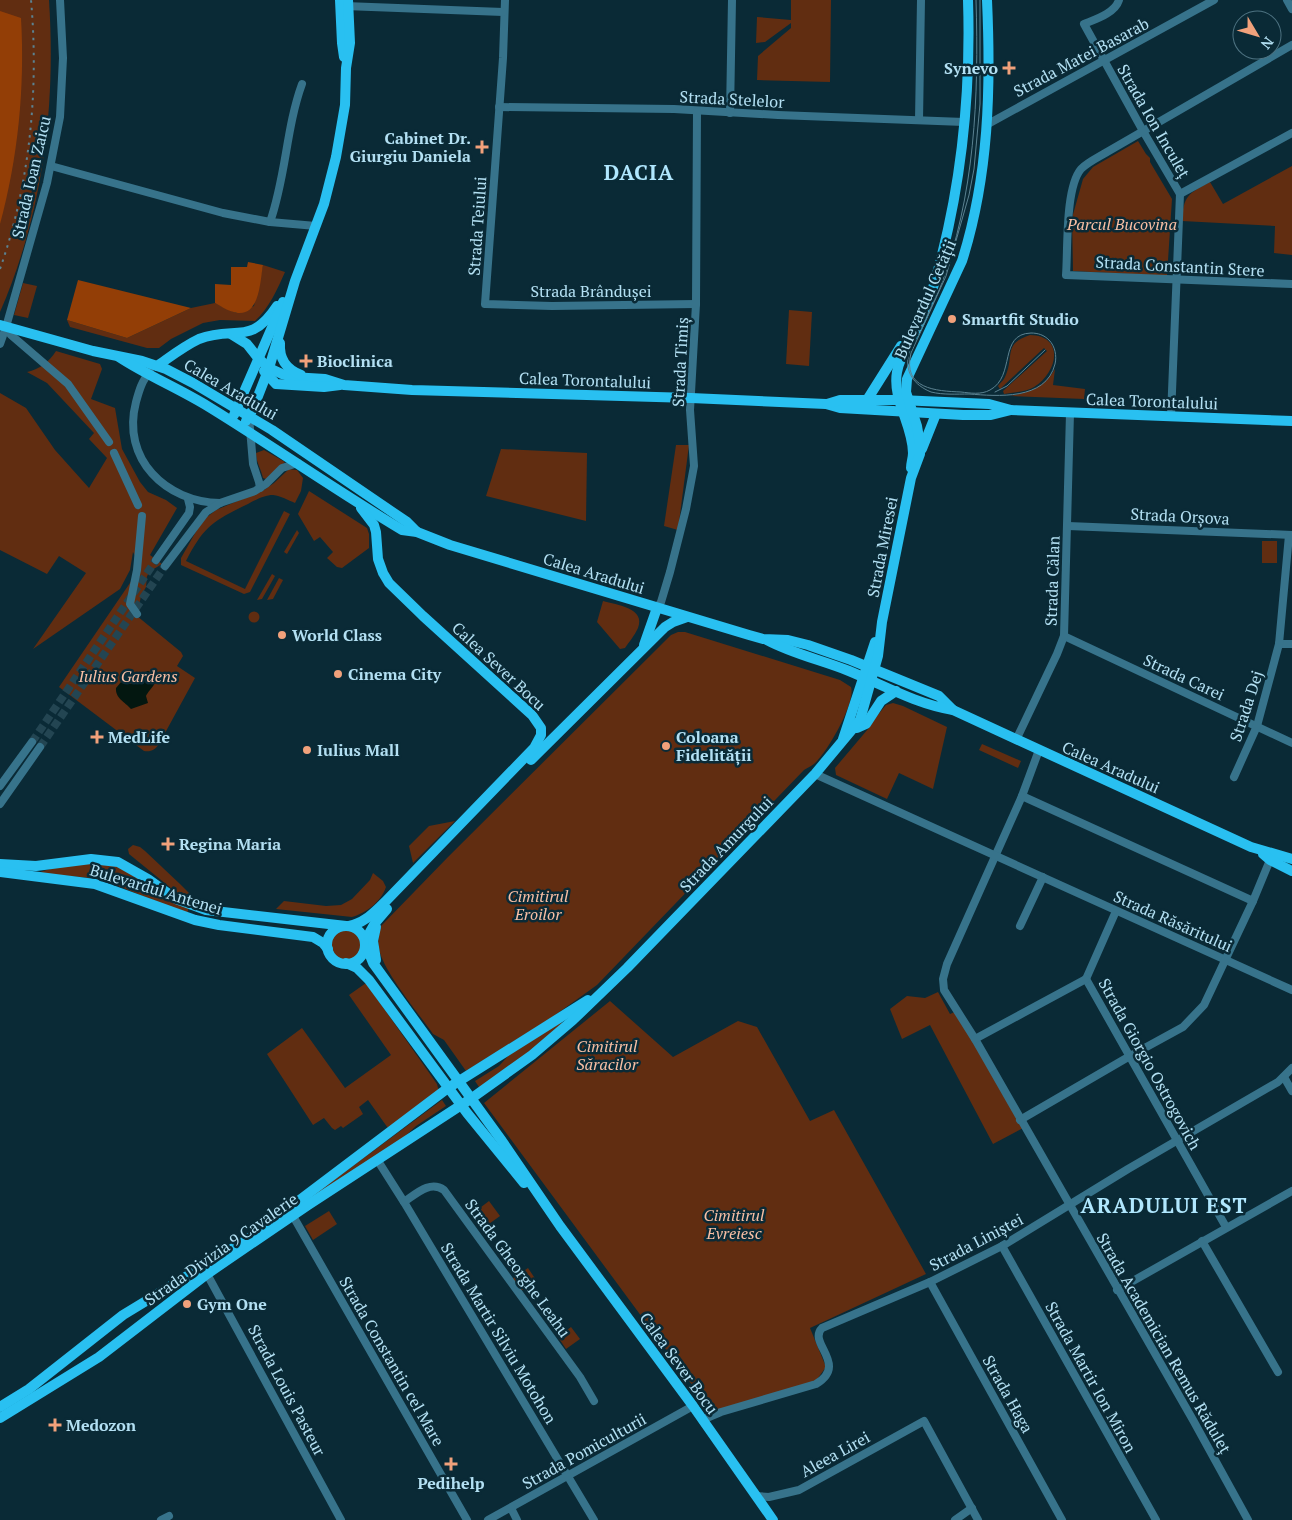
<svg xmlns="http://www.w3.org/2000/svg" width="1292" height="1520" font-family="'PT Serif',serif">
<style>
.green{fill:#612d11}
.forest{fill:#933e06}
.water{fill:#031710}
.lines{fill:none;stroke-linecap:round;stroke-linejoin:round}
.minor-tunnel{stroke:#234552;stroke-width:8;stroke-dasharray:8 4;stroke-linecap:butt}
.minor{stroke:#37738b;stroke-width:8}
.major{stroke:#29c0f1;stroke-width:10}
.tram{stroke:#5b8291;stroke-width:1}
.rail{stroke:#5b8291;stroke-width:2;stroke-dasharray:2.5 5;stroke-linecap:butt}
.poi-dot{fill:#f1a17b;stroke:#0a2a36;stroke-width:2}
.labels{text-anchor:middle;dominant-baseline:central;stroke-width:5;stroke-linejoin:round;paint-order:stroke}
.street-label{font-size:16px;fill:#b3e0f3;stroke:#0a2a36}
.poi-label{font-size:16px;font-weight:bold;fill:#b3e0f3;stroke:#0a2a36;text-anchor:start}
.park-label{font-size:16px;font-style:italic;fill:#f9bfa4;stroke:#0a2a36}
.district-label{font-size:21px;font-weight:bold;letter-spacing:1px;fill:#b0e7fe;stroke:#0a2a36}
</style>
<rect width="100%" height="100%" fill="#0a2a36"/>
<g class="green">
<path d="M 0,0 L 49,0 C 56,107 43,213 0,312 Z"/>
<polygon points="791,0 831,0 830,82 757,80 758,56 791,28 791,23 765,42 756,43 757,17 791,20"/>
<polygon points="1138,141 1146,154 1150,158 1150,162 1172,199 1167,276 1073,271 1072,218 1083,179 1093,167"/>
<path d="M 1292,166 L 1292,255 L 1274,253 L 1275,226 L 1182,221 C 1183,196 1189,193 1210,182 L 1223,204 Z"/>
<path d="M 263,265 L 285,272 C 277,290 269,308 255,321 L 220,320 L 203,323 L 171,339 L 159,348 L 147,348 L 70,327 L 67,320 L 127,338 L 191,308 L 215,303 L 236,313 L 254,306 Z"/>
<polygon points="23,283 37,286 28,318 14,315"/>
<polygon points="789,310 812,312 809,366 786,364"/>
<path d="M 1030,335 C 1065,336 1058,372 1034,387 C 1026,392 1014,392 1004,394 L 1003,391 L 1047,351 L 1044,348 L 1000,389 L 998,386 C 1000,383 1004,380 1005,377 C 1015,357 1002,344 1030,335 Z"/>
<path d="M 56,351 L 100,364 L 102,369 L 91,399 L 115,408 L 122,449 L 140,482 L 148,492 L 166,500 L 177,508 L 150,555 L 162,564 L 152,570 L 147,576 L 146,587 L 141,596 L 137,616 L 181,652 L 183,656 L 177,666 L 195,678 L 159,744 C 155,750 151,752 144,751 L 59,687 L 132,580 L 135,556 L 133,552 L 130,570 L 120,589 L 33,649 L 86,573 L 59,556 L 47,574 L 0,550 L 0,393 L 26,408 L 55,450 L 89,488 L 107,458 L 89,439 L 94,433 L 47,383 L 27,372 C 40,369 49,362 56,351 Z"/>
<path d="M 1055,369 L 1053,385 L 1085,389 L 1084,399 L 1010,396 C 1030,392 1045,387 1055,369 Z"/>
<polygon points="676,445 689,445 678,530 664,526"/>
<polygon points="501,449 587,453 586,521 486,496"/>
<path d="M 264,450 L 285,462 L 266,479 L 263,478 C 261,469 256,462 256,453 Z"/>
<path d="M 289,469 L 297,470 L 303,478 L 301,491 L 295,503 C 288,500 281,496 273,495 C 265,495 255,500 248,504 C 213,521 204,526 186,561 L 245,589 L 284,511 L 290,514 L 250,592 L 244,594 L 181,565 L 181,558 L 198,528 L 207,517 L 216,510 L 264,490 L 274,483 Z"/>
<polygon points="309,491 367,528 369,534 369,548 342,568 337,567 327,558 333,552 320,537 314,541 298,514"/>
<polygon points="297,530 299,533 287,554 284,552"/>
<rect x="1262" y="541" width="15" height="22"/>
<polygon points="272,574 275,576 262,599 257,600"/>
<polygon points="279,578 283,580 273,599 267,600"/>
<path d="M 603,601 C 617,605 646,608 638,628 C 635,635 629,642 625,648 L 620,649 L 597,622 Z"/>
<circle cx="254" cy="617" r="5.5"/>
<path d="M 678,632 L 685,632 L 840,680 L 851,687 C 856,702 829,749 817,761 C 814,765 809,767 804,770 L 597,985 L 551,1018 L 466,1071 L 444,1040 L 433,1034 C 419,1014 383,971 379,949 C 377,941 379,934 381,926 L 448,857 L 671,635 Z"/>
<polygon points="893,703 903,706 947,727 933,789 899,773 887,799 836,775 835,768 868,729 876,717 886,705"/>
<polygon points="982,744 1021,761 1018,768 979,750"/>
<polygon points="455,821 413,863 409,846 429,826"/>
<polygon points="133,845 140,847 145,851 180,884 191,895 185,896 177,893 129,854 128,849"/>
<path d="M 90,862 L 111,863 L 189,907 L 187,914 L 101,879 L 39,873 C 46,868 78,865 90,862 Z"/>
<path d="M 373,873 L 383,881 L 386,887 C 381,902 366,913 352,917 L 276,909 L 284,901 L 326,906 L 341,905 L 352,899 L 370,880 Z"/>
<circle cx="346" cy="945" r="18"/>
<polygon points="366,983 437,1084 438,1088 441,1093 390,1131 368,1100 359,1107 363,1114 343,1128 341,1126 335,1130 332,1128 324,1118 313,1125 267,1054 302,1028 345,1088 391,1055 349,995"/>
<polygon points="938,992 950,1014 957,1011 1025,1127 993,1144 930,1025 902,1039 890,1009 907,996 925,998"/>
<polygon points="610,1001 673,1057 738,1021 757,1027 810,1121 834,1110 926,1274 810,1328 826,1367 815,1382 712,1412 484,1103"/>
<polygon points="561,1022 563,1025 481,1090 475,1081 499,1066 509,1055"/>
<polygon points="442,1100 446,1106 416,1126 400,1141 299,1206"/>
<polygon points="489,1201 500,1216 482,1229 472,1214"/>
<polygon points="329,1211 337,1224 313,1240 305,1226"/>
<polygon points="528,1268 536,1280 521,1291 512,1279"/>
<polygon points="571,1327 580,1339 566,1349 558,1337"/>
</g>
<g class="forest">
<path d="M 0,11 L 21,18 C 25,88 18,157 0,224 Z"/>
<path d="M 248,262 L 263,265 C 260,281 260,315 238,313 C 230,312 222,307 215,303 L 215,284 L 231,285 L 231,267 L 247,267 Z"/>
<polygon points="78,280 191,308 127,338 67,320"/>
</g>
<path class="water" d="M 148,671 L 155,674 C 159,683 150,688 146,696 L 148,703 L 131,709 C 125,702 115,698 116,688 L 121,682 C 124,682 127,684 130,684 C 136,683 141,673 148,671 Z"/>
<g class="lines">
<g class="minor-tunnel">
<polyline points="32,742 156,560"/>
<polyline points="40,747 165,566"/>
</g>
<g class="minor">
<polyline points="505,0 503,58 485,304 552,306 696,304"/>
<path d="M 1119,0 C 1115,13 1096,19 1084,24 L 1143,131 L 1180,194 L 1171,416"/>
<polyline points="1287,0 1292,9"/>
<polyline points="345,6 503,12"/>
<path d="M 1292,45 L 1107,152 C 1099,157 1088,162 1081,169 C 1065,188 1068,249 1066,275 L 1292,284"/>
<polyline points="499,107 674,109 778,115 964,122"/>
<polyline points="730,113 732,0"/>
<polyline points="919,120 921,0"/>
<polyline points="988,124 1214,0"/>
<polyline points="51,166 223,213 270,222 316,226"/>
<polyline points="1180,194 1292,133"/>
<path d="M 270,222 C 286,177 286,128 302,84"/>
<polyline points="11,335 68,384 109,442"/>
<polyline points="0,344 6,327 47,183 60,117 63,58 60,0"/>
<path d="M 150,372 C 142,380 139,391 136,402 C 121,459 166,502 220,503"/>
<polyline points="249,417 253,464 259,482 260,488"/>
<polyline points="114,453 138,505"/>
<polyline points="1068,526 1292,535"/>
<polyline points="156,560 189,513 190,507 188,499"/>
<polyline points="165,566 206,512 220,503 255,491 266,484 282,468 298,463"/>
<polyline points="657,608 661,602 670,572 686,509 694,466 690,410 696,304 697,112"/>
<polyline points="137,614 130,604 137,570 142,516"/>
<polyline points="1064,636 1292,743"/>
<polyline points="1279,644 1292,644"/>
<polyline points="1016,740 1057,654 1064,636 1070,413"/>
<polyline points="1039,750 1022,796 947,964 943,979 944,990 975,1039 1193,1420 1248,1520"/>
<polyline points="815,774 1292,990"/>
<polyline points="1234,777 1257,726 1279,644 1289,535"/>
<polyline points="0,786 32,742"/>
<polyline points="1022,796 1253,901"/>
<polyline points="0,804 40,747"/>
<polyline points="1020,926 1043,877"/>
<polyline points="1086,979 1226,1227"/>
<polyline points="1086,979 1116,911"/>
<polyline points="975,1039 1086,979"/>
<polyline points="1284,1077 1292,1091"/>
<polyline points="1020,1120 1130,1056 1183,1027 1204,1005 1253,901 1270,860"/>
<polyline points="378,1161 404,1202 594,1520"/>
<path d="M 404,1202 C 416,1194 430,1180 444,1190 L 580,1377 L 594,1401"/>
<polyline points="293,1216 467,1520"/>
<polyline points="1202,1241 1278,1372"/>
<polyline points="1002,1246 1156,1520"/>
<polyline points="207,1274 341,1520"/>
<polyline points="930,1282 1062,1520"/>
<polyline points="1117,1290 1292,1191"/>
<path d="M 702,1420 L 721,1412 L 816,1384 C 849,1364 807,1343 822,1328 L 930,1282 L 1002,1246 L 1128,1169 L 1278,1082 L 1292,1068"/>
<polyline points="756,1496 769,1497 799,1490 924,1421 978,1520"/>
<polyline points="511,1508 517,1520"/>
<polyline points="161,1520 169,1516"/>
<polyline points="488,1520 693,1406"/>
<polyline points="955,1520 972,1508"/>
</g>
<g class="major">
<polyline points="340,0 342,43 344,57"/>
<polyline points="0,325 93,351 142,361 166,369 193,383 272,430 407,522 417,532"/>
<polyline points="231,334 247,344 258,358 269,368 282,374 292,377 325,379 344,385 412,390 691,398 826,404 840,408 963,415 991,415 1011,410"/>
<path d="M 280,343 C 279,359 286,369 301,375"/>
<path d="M 119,357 C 148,376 180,389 209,407 C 274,447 337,491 402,530 L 417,532 L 450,545 L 749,635 L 763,639 L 788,640 L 808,645 L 851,660 L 939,696 L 953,710"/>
<path d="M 157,366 C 170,357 184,346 199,339 C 235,325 250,347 277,306"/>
<polyline points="264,371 276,384 324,387 340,385"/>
<polyline points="867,400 901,346"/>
<polyline points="827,404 840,400 900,400 989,404 1011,410 1292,421"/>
<polyline points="234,415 283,302"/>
<polyline points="246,421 253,409 269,368 295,281 324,204 336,157 345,105 346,68 350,43 348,0"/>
<polyline points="922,449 936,414"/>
<path d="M 911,468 C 911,463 913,458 913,453 C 913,425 892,400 897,372 C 900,354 912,339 919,324 C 926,310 931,295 935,281 C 961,190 971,94 968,0"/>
<path d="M 767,640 C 793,654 822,660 849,671 C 883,685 916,704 953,710 L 1251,847 L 1292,859"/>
<polyline points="644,645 657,608"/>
<polyline points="857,728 866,724 881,701 896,691"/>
<polyline points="843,739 875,642"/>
<polyline points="531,760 665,627 673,622 687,617"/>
<polyline points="1263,854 1270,860 1292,871"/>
<polyline points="0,864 36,866 91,859 118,862 148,879 176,899 206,910 346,926"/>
<polyline points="0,872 95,884 195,920 219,925 313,937 323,943 328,949"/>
<path d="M 349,926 C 365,923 374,912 385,902 L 534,748 L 541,735 L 541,728 L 532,715 L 423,616 L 389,583 L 383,573 L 378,559 L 376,532 L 374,525 L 361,508"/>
<circle cx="346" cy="945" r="19"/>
<polyline points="365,941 375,923 387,909"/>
<polyline points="365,943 373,963 502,1141 560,1226 693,1406 773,1520"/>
<polyline points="376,960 373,941 376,927"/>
<polyline points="346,963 357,968 369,980 467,1113 524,1183"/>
<polyline points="0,1407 29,1389 123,1315 248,1239 448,1088 588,1000"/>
<path d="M 0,1418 L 99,1357 L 207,1274 L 308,1205 L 472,1098 L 532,1055 L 573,1020 L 627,968 L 815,774 L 860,720 L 878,656 L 882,622 L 911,478 L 920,454 L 920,444 L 917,426 L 906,392 L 907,379 L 962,261 C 989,176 991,88 987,0"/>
</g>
<g class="tram">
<path d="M 976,0 C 979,97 975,196 940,288 C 931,310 918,331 909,353 C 904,372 914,385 931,392 C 943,395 957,394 969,394 C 997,396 1046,401 1055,364 C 1057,356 1055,346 1049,340 C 1044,335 1038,333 1031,333 C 998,334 1016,376 990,390 C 981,395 970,393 961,392 C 936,391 902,389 911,353 L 946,276 L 969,195 L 974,169 L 980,104 L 980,0"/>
<polyline points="995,392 1007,386 1045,350"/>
</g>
<path class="rail" d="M 0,269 C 30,183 39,90 31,0"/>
</g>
<g class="poi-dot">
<path d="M1006.5 60.5h5v5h5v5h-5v5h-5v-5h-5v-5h5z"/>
<path d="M479.5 139.5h5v5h5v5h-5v5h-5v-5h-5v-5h5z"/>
<circle cx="952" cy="319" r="5"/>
<path d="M303.5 353.5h5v5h5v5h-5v5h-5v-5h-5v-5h5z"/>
<circle cx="282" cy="635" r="5"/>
<circle cx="338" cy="674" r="5"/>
<path d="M94.5 729.5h5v5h5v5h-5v5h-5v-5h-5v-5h5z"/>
<circle cx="666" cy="746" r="5"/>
<circle cx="307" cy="750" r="5"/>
<path d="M165.5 836.5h5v5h5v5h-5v5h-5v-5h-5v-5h5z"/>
<circle cx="187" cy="1304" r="5"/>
<path d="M52.5 1417.5h5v5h5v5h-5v5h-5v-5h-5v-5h5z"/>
<path d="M448.5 1456.5h5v5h5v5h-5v5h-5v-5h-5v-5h5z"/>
</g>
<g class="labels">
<g class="street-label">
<text transform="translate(1081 57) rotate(-28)">Strada Matei Basarab</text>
<text transform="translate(732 99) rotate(3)">Strada Stelelor</text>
<text transform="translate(1154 121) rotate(60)">Strada Ion Inculeț</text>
<text transform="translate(31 177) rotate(-77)">Strada Ioan Zaicu</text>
<text transform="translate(477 226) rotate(-86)">Strada Teiului</text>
<text transform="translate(1180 266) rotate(3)">Strada Constantin Stere</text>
<text x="591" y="291">Strada Brândușei</text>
<text transform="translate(925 299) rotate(-66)">Bulevardul Cetății</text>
<text transform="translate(680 362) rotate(-87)">Strada Timiș</text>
<text transform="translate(585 380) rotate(2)">Calea Torontalului</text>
<text transform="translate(231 389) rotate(30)">Calea Aradului</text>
<text transform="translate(1152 401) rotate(2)">Calea Torontalului</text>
<text transform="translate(1180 516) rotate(3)">Strada Orșova</text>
<text transform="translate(882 547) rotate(-79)">Strada Miresei</text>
<text transform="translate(594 573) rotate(17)">Calea Aradului</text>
<text transform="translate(1052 581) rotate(-88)">Strada Călan</text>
<text transform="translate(499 666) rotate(43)">Calea Sever Bocu</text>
<text transform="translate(1184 677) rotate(25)">Strada Carei</text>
<text transform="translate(1246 706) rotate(-72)">Strada Dej</text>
<text transform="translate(1111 767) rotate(24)">Calea Aradului</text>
<text transform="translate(726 844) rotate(-46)">Strada Amurgului</text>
<text transform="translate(156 889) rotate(17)">Bulevardul Antenei</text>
<text transform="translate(1173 921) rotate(24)">Strada Răsăritului</text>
<text transform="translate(1150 1064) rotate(61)">Strada Giorgio Ostrogovich</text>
<text transform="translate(976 1242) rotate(-28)">Strada Liniștei</text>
<text transform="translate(221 1249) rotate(-35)">Strada Divizia 9 Cavalerie</text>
<text transform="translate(518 1268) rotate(54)">Strada Gheorghe Leahu</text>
<text transform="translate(499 1333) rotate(59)">Strada Martir Silviu Motohon</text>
<text transform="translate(1164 1343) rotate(60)">Strada Academician Remus Răduleț</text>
<text transform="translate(392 1361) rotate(60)">Strada Constantin cel Mare</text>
<text transform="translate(679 1363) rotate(54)">Calea Sever Bocu</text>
<text transform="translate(1091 1377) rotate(61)">Strada Martir Ion Miron</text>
<text transform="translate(287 1390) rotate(62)">Strada Louis Pasteur</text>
<text transform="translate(1008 1394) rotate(61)">Strada Haga</text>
<text transform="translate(584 1451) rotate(-29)">Strada Pomiculturii</text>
<text transform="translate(835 1454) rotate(-29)">Aleea Lirei</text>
</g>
<g class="poi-label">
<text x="998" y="68" text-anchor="end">Synevo</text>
<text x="471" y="138" text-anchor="end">Cabinet Dr.<tspan x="471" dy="18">Giurgiu Daniela</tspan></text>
<text x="962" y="319">Smartfit Studio</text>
<text x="317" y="361">Bioclinica</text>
<text x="292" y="635">World Class</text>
<text x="348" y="674">Cinema City</text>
<text x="108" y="737">MedLife</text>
<text x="676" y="737">Coloana<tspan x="676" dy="18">Fidelității</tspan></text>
<text x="317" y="750">Iulius Mall</text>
<text x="179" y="844">Regina Maria</text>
<text x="197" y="1304">Gym One</text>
<text x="66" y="1425">Medozon</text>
<text x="451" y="1483" text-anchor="middle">Pedihelp</text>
</g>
<g class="park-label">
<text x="1122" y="224">Parcul Bucovina</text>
<text x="128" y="676">Iulius Gardens</text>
<text x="538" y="896">Cimitirul<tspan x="538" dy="18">Eroilor</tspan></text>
<text x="607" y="1046">Cimitirul<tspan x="607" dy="18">Săracilor</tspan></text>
<text x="734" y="1215">Cimitirul<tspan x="734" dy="18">Evreiesc</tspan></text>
</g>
<g class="district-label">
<text x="639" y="172">DACIA</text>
<text x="1164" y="1205">ARADULUI EST</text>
</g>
</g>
<g transform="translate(1257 35) rotate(128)"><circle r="24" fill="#0a2a36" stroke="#4e7382"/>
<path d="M0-4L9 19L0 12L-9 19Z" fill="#f1a17b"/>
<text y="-8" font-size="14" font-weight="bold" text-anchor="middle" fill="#b3e0f3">N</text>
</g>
</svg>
